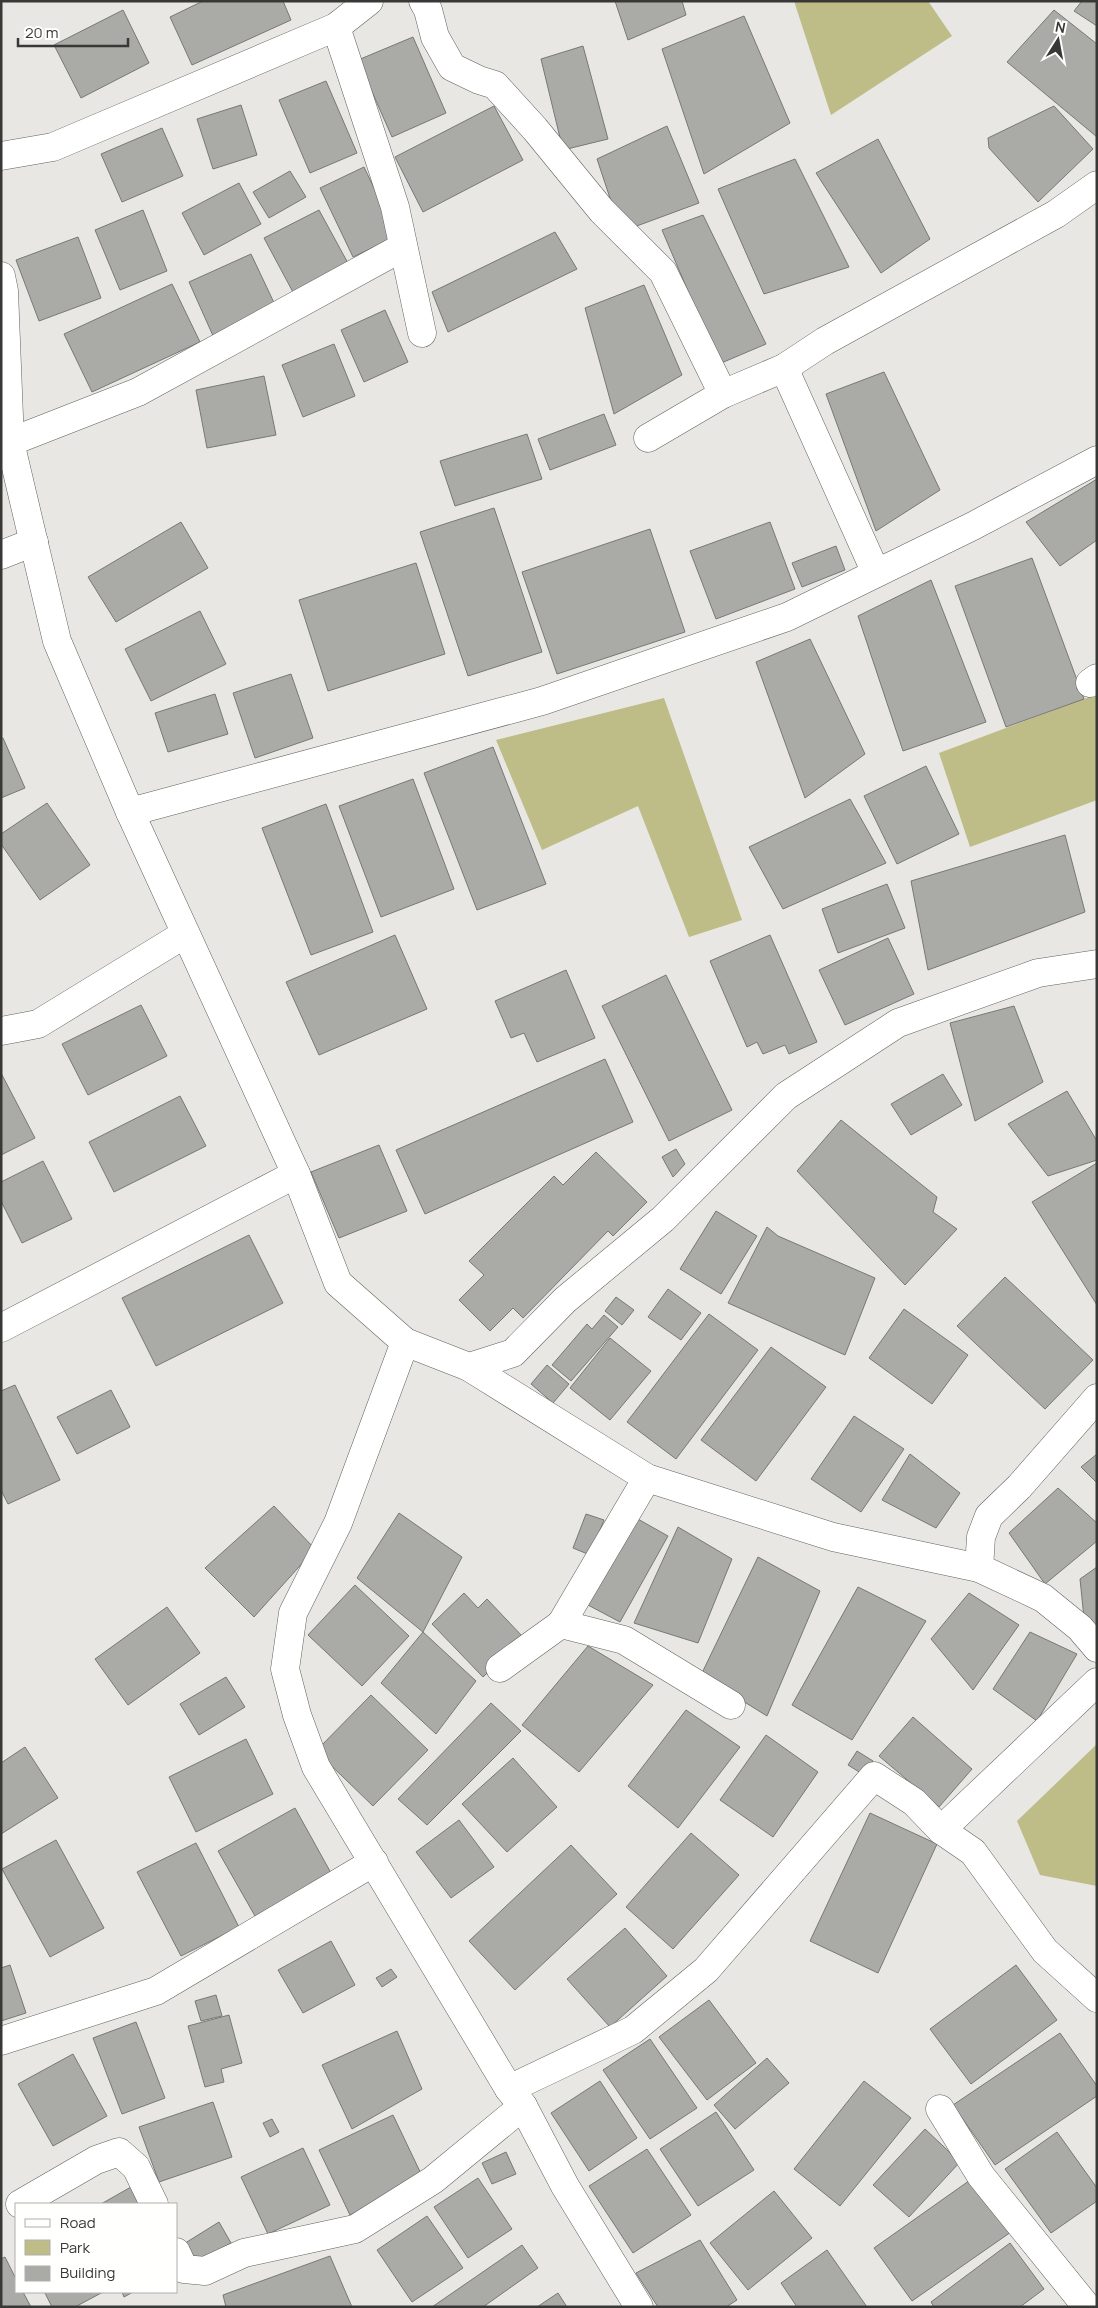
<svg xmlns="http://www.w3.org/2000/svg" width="1098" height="2308" font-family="Manrope,sans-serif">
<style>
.green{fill:#bebc87}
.building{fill:#aaaaa6;stroke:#787874}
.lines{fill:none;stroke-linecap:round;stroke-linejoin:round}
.street-casing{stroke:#61615d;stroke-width:29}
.secondary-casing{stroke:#61615d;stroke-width:29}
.street{stroke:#fff;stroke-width:28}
.secondary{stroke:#fff;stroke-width:28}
</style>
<rect width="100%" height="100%" fill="#e8e7e3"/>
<g class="green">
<polygon points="794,1 928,1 952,36 831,115"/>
<polygon points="1097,694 1097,800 970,847 939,753"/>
<polygon points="664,698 742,920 689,937 638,806 542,850 496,740"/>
<polygon points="1097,1744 1097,1886 1040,1875 1017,1821"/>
</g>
<g class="building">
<polygon points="203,1 283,1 291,20 192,65 170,17"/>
<polygon points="615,1 682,1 686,15 628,40"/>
<polygon points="1082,1 1097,1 1097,26 1074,11"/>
<polygon points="123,10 149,63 81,98 54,45"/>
<polygon points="1054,10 1097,44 1097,137 1007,62"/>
<polygon points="744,16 790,123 704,174 662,49"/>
<polygon points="413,37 446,113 392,137 358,60"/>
<polygon points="583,46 608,139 563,150 541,59"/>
<polygon points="326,81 357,153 310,173 279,100"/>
<polygon points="241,105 257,155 213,169 197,119"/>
<polygon points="494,106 523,160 423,212 395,157"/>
<polygon points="1054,106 1093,149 1038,202 989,148 988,138"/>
<polygon points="667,126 699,203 634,227 614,210 597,159"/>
<polygon points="162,128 183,176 122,202 101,154"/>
<polygon points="878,139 930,239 881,273 816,173"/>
<polygon points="795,159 849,267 764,294 718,189"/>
<polygon points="364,167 397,236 353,257 320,188"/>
<polygon points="290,171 306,197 269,218 253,192"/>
<polygon points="239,183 261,224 204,255 182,213"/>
<polygon points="143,210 167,271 120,290 95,230"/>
<polygon points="319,210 349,265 294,294 264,238"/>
<polygon points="703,215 766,344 719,364 662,230"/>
<polygon points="555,232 577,269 448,332 432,292"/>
<polygon points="78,237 101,298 39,321 16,260"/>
<polygon points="251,254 277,309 214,338 189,282"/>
<polygon points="172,284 200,342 92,392 64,334"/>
<polygon points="644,285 682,375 614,414 585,308"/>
<polygon points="385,310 408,362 364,382 341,330"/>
<polygon points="334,344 355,396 303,417 282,365"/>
<polygon points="884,372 940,490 876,531 826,394"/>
<polygon points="264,376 276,435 207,448 196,390"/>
<polygon points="604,414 616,445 550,470 538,439"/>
<polygon points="527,434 542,479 455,506 440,461"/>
<polygon points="1097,479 1097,540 1060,566 1026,522"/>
<polygon points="494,508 542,652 468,676 420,532"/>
<polygon points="181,522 208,568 116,622 88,577"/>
<polygon points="770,522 795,589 716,619 690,551"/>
<polygon points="650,529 685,632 557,674 522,572"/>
<polygon points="836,546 845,570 802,587 792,563"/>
<polygon points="1032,558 1084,699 1006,727 955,586"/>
<polygon points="416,563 445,654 328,691 299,600"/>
<polygon points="931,580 986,722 903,751 858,616"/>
<polygon points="200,611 226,664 151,701 125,649"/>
<polygon points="810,639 865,754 805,798 756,662"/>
<polygon points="291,674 313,738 255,758 233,693"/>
<polygon points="215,694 228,734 168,752 155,713"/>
<polygon points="1,738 3,738 25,788 1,798"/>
<polygon points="493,747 546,884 477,910 424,773"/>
<polygon points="926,766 959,834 897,864 864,796"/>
<polygon points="413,779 454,889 381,917 339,806"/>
<polygon points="850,799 886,863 783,909 749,847"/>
<polygon points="47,803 90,865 40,900 1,844 1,834"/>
<polygon points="326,804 373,932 311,955 262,828"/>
<polygon points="1065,835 1085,912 928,970 911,881"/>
<polygon points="887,884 905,928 838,953 822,909"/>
<polygon points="395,935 427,1009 319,1055 286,982"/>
<polygon points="770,935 817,1042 789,1054 785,1045 763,1054 757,1042 747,1047 710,961"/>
<polygon points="888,938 914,994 845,1025 819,970"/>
<polygon points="566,970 595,1038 537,1062 524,1033 511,1038 495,1001"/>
<polygon points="666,975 732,1110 669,1141 602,1006"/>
<polygon points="141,1005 167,1056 88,1095 62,1044"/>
<polygon points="1014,1006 1043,1082 975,1121 950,1023"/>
<polygon points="605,1059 633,1122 425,1214 396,1150"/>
<polygon points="1,1073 35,1138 1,1155"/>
<polygon points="943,1074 962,1105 911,1135 891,1104"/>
<polygon points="1067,1091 1097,1141 1097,1160 1048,1176 1008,1124"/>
<polygon points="180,1096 206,1146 114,1192 89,1142"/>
<polygon points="841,1120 937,1197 933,1212 957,1229 905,1285 797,1171"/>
<polygon points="379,1145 407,1211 339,1238 311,1172"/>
<polygon points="676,1149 685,1164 673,1177 662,1157"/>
<polygon points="596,1152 647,1202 613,1236 608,1231 523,1318 513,1308 490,1331 459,1300 484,1275 469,1261 554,1176 563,1185"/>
<polygon points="43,1161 72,1219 22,1243 1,1201 1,1182"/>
<polygon points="1097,1163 1097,1305 1032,1202"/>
<polygon points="716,1211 757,1236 721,1294 680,1269"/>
<polygon points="767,1227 778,1236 875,1278 845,1355 728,1303"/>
<polygon points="249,1235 283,1303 156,1366 122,1298"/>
<polygon points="1005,1277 1093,1360 1045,1409 957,1326"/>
<polygon points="668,1289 701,1313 681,1340 648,1317"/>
<polygon points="616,1297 634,1310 622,1325 605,1311"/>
<polygon points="904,1309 968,1355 932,1404 869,1358"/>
<polygon points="709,1314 758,1350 676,1459 627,1422"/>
<polygon points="604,1315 618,1327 571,1381 552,1365 587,1324 592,1329"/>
<polygon points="610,1338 651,1371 610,1420 570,1388"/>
<polygon points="771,1347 826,1387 756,1481 701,1440"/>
<polygon points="547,1365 569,1384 553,1403 531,1384"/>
<polygon points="15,1385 60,1480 8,1504 1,1490 1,1391"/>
<polygon points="111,1390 130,1427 77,1454 57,1417"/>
<polygon points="854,1416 904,1449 861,1512 811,1479"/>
<polygon points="910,1454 960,1493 936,1528 882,1500"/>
<polygon points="1097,1454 1097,1483 1081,1467"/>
<polygon points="1058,1488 1097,1523 1097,1541 1045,1584 1009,1533"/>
<polygon points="274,1506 315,1549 254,1617 205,1568"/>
<polygon points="399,1513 462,1557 423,1632 357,1578"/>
<polygon points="586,1514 604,1520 590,1555 573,1548"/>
<polygon points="636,1518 668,1536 620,1622 588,1605"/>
<polygon points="678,1527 732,1559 698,1643 634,1623"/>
<polygon points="758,1557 820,1591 767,1716 701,1675"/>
<polygon points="1097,1567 1097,1629 1084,1618 1080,1579"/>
<polygon points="355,1585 409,1636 362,1686 308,1635"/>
<polygon points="858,1587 926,1621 852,1740 792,1705"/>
<polygon points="464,1593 478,1608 487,1599 524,1638 483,1677 432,1624"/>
<polygon points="969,1593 1019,1625 973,1690 931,1639"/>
<polygon points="167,1607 200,1653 128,1705 95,1659"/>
<polygon points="423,1632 476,1681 436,1734 381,1683"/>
<polygon points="1030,1632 1077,1654 1037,1721 993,1689"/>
<polygon points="588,1646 653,1685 579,1772 522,1725"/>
<polygon points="226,1677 245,1707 199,1735 180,1704"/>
<polygon points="371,1695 428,1750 373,1806 316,1751"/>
<polygon points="491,1703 521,1731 427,1825 398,1799"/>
<polygon points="686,1710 740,1747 678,1828 628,1786"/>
<polygon points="913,1717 972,1769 939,1807 879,1756"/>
<polygon points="766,1735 818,1772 773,1837 720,1800"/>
<polygon points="246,1739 273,1794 196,1832 169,1777"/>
<polygon points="25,1747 58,1798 1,1834 1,1763"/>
<polygon points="857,1751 873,1761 864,1775 848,1765"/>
<polygon points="513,1758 557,1807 507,1852 462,1804"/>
<polygon points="295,1808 331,1873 255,1916 218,1851"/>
<polygon points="870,1813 937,1844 878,1973 810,1941"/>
<polygon points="459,1820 494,1867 451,1898 416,1852"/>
<polygon points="691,1833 739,1875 673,1949 626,1907"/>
<polygon points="56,1840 104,1928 50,1957 2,1869"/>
<polygon points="196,1843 239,1927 181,1956 137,1872"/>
<polygon points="571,1845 617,1894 515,1990 469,1941"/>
<polygon points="625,1928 667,1976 610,2027 567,1979"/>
<polygon points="331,1941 355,1985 303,2013 278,1970"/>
<polygon points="10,1965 26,2013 1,2021 1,1968"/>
<polygon points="1016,1965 1057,2020 971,2084 930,2029"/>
<polygon points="391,1969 397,1977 382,1987 376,1978"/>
<polygon points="216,1995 222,2016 201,2021 195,2001"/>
<polygon points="709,2000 756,2063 707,2100 659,2037"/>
<polygon points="229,2015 242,2063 221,2069 224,2082 205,2087 188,2026"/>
<polygon points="136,2022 165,2098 122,2114 93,2038"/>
<polygon points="397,2031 422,2089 352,2129 322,2065"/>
<polygon points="1060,2033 1097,2086 1097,2096 995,2165 953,2105"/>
<polygon points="650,2039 697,2108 650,2139 603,2070"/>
<polygon points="73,2054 107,2116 53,2146 18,2084"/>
<polygon points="767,2058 789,2083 735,2129 714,2105"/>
<polygon points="600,2081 637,2138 589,2171 551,2113"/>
<polygon points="864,2081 911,2118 840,2206 794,2169"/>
<polygon points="213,2102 232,2157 159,2182 139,2127"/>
<polygon points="716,2112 754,2170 698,2206 660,2149"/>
<polygon points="393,2115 424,2180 350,2215 319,2150"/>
<polygon points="272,2119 279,2132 270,2137 263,2123"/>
<polygon points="925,2129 960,2162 909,2217 873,2185"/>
<polygon points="1057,2132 1097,2188 1097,2201 1051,2233 1005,2169"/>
<polygon points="303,2148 330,2205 268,2234 241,2177"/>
<polygon points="647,2149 691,2215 633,2253 589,2186"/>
<polygon points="506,2152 516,2174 492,2184 482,2163"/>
<polygon points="478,2178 512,2229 468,2258 434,2207"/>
<polygon points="973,2178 1011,2232 912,2301 874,2248"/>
<polygon points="131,2187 141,2204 101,2204"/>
<polygon points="774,2191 812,2238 748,2290 710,2243"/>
<polygon points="427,2216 463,2268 412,2302 377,2250"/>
<polygon points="219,2222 231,2243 194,2264 182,2245"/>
<polygon points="700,2240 737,2300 726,2307 658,2307 636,2273"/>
<polygon points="1010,2243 1044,2289 1020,2307 934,2307 931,2302"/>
<polygon points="522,2245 538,2268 483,2307 432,2307"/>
<polygon points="827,2250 867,2307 797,2307 781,2283"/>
<polygon points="330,2256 352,2307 226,2307 223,2295"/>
<polygon points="5,2257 16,2279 16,2292 23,2292 31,2307 1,2307 1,2259"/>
<polygon points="47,2292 103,2292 75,2307 52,2307 45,2293"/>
<polygon points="122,2292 133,2292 124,2297"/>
<polygon points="558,2293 567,2307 537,2307"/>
</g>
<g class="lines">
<defs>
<g id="street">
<polyline points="423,1 428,10 435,37 452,67 479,80 495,85 535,129 602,211 663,272 723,394"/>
<polyline points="336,27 395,207 422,333"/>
<polyline points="1,156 53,147 336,27 369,1"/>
<polyline points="784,368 876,573"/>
<polyline points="648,438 723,394 784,368 825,341 1056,214 1097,185"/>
<polyline points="10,442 138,392 403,247"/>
<polyline points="1,555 34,542"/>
<polyline points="1090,683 1097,678"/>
<polyline points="130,812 542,701 787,617 973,526 1097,460"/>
<polyline points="1,1031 38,1024 185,934"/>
<polyline points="1,1328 296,1174"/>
<polyline points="405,1342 469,1367 513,1353 565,1300 663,1219 786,1096 898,1023 1038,973 1097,964"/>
<polyline points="469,1367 647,1478 833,1537 979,1568 1043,1598 1080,1628 1097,1648"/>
<polyline points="979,1568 981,1537 989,1516 1019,1487 1097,1398"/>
<polyline points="561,1624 647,1478"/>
<polyline points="500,1668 561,1624 624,1640 731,1705"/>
<polyline points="941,1830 1097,1682"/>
<polyline points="1,2041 156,1991 374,1862"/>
<polyline points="509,2089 633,2030 706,1970 874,1776 914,1802 941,1830 973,1852 1045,1951 1097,1998"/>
<polyline points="940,2109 981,2176 1087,2307"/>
<polyline points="20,2204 96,2160 119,2152 136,2167 154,2204"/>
<polyline points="176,2252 184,2269 205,2271 244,2253 355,2229 433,2180 523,2106"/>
</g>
<polyline id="secondary" points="1,276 4,291 10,442 57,641 130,812 296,1174 338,1283 405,1342 338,1523 293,1613 285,1669 297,1715 316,1767 509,2089 523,2106 565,2186 639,2307"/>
</defs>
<use href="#street" class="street-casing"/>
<use href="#secondary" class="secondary-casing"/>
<use href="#street" class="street"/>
<use href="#secondary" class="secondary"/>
</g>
<rect width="1098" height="2308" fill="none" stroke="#383836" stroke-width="5"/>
<rect x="15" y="2203" width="162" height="90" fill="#fffffe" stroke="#afafae"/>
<rect x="25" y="2219" width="25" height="8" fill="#ffffff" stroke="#afafae"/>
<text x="60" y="2228" font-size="15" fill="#383836">Road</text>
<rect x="25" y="2240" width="25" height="15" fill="#bebc87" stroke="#afafae"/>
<text x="60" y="2253" font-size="15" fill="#383836">Park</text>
<rect x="25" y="2266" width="25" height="15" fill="#aaaaa6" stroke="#afafae"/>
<text x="60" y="2278" font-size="15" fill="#383836">Building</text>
<g transform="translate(1058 40) rotate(11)" stroke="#fffffe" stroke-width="4" paint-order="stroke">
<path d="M0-4L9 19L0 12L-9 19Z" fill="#383836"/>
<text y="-8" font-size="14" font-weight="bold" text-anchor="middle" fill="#383836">N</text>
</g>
<path d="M18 38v8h110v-8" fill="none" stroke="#383836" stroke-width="2.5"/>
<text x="25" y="38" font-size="15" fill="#383836" stroke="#fffffe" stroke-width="4" paint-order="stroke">20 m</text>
</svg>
